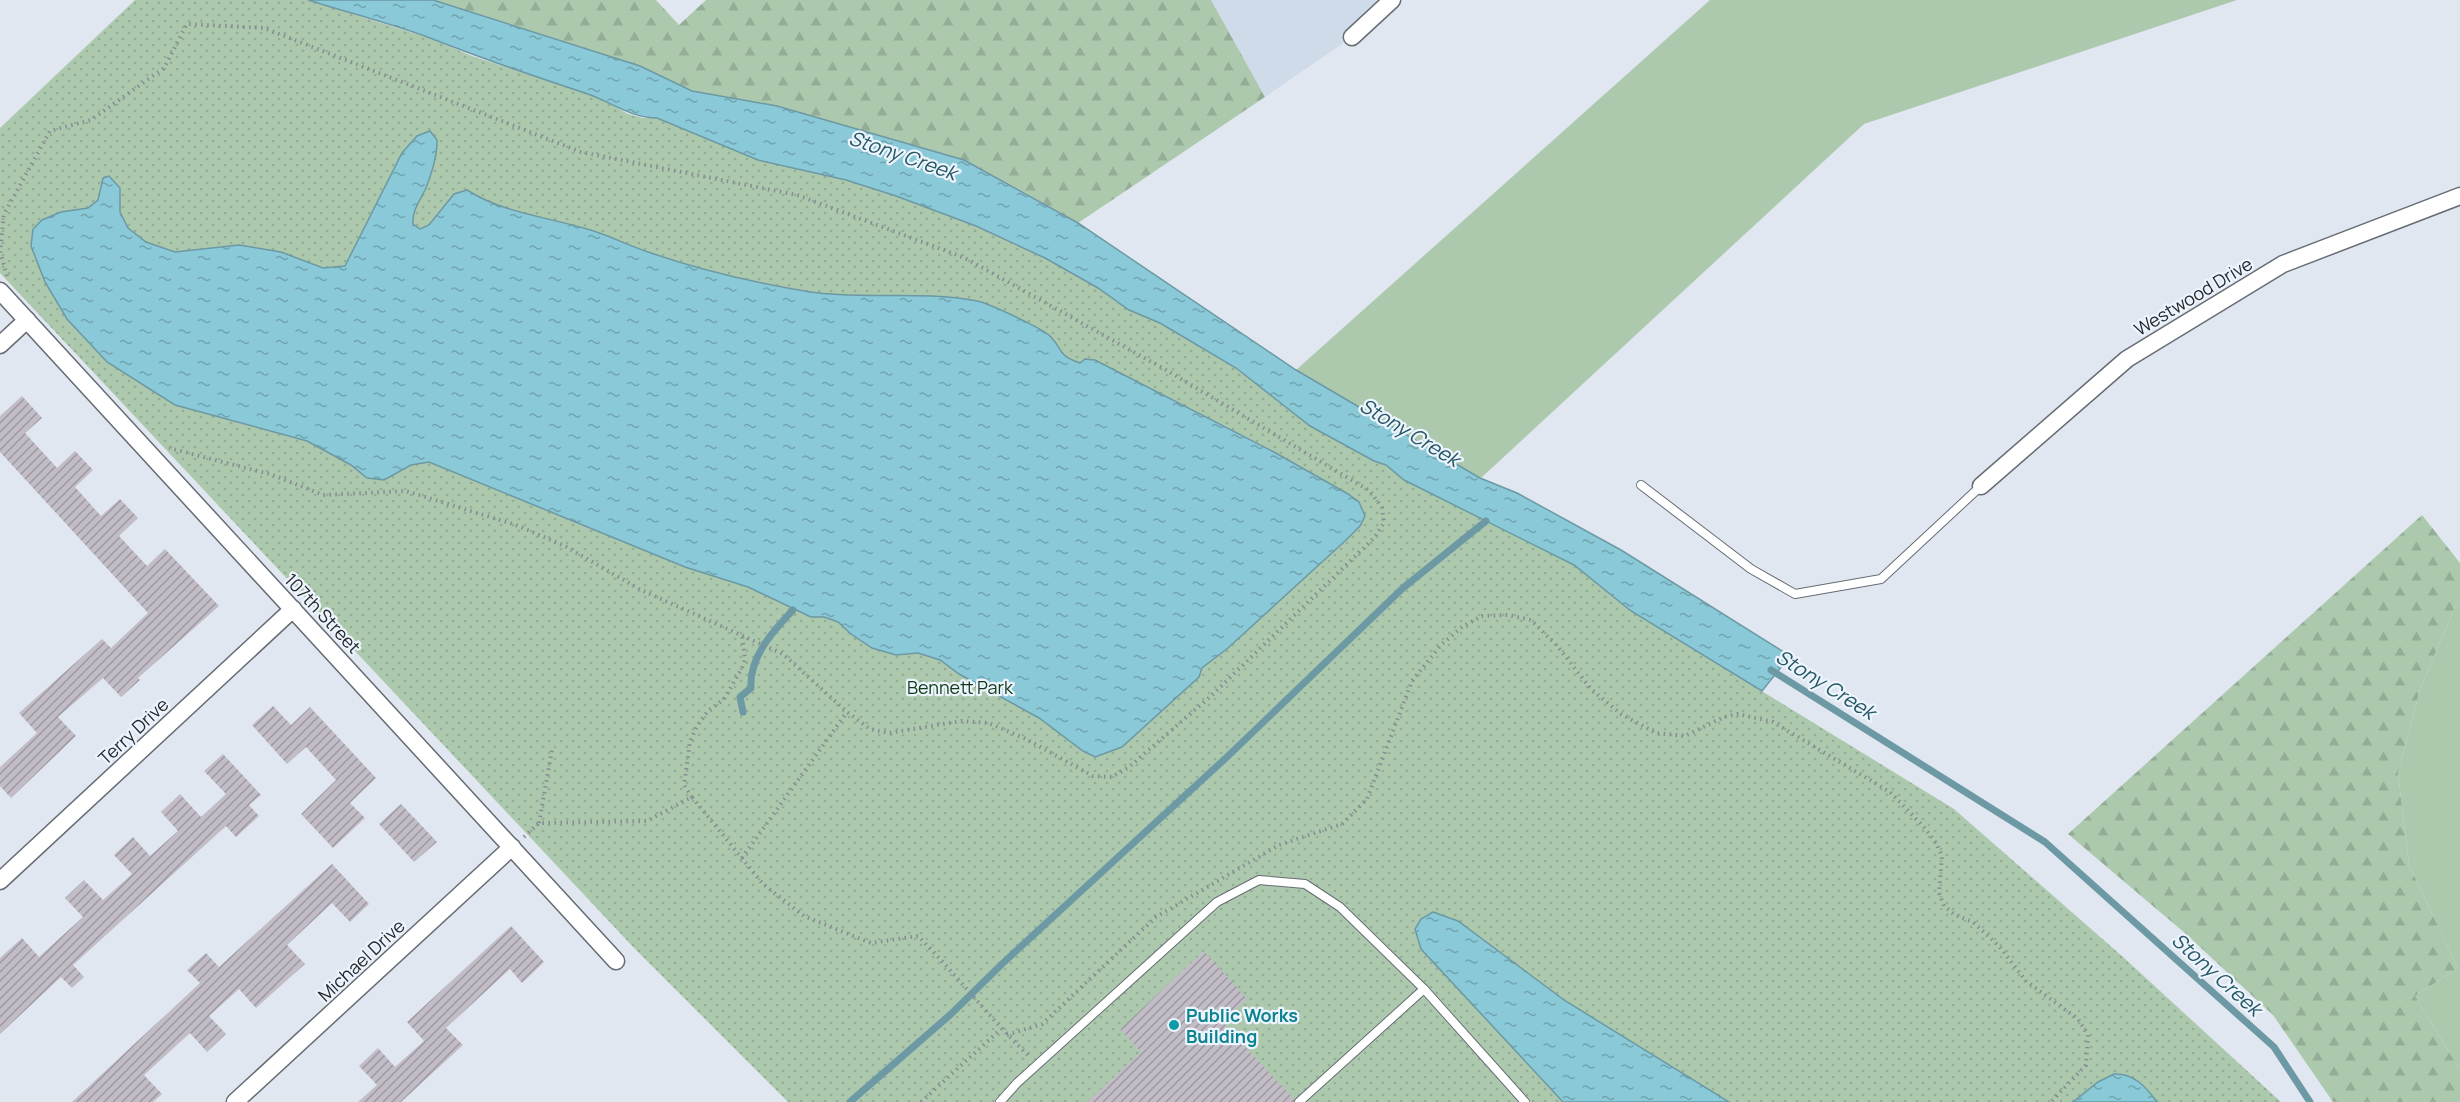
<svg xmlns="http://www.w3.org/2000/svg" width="2460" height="1102" font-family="Manrope,sans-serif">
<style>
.built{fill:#d0dbea}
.green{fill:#acc9ae}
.forest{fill:url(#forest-firs)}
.park{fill:url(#park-dots)}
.water{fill:url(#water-ripples);stroke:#6c99a4;stroke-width:1.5}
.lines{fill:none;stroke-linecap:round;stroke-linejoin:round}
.stream{stroke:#6c99a4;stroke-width:7}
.building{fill:url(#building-hatch)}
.lane-casing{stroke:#666c74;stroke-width:10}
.street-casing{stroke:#666c74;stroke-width:19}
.path{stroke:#878c92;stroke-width:4;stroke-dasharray:1.5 4.5;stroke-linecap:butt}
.lane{stroke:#fff;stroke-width:8}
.street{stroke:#fff;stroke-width:16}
.culture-dot{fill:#0f9aa8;stroke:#edf4fd;stroke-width:2}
.labels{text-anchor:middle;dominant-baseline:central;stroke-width:4.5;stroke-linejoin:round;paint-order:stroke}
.street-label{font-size:18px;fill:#26292c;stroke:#edf4fd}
.park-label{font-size:18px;fill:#0f3b18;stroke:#edf4fd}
.culture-label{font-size:18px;font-weight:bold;fill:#0d838f;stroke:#edf4fd;text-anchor:start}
.water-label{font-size:20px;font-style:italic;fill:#235863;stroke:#edf4fd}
</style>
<defs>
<pattern id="forest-firs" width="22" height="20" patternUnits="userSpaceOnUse" patternTransform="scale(1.5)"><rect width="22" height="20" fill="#acc9ae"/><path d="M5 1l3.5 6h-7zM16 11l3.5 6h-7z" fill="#94ad96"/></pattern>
<pattern id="park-dots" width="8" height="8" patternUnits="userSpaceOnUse" patternTransform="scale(1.5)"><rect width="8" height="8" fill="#acc9ae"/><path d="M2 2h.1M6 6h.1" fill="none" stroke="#94ad96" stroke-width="1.8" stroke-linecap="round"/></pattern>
<pattern id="water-ripples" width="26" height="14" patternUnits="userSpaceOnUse" patternTransform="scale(1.5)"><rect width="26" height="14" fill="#8ac9d7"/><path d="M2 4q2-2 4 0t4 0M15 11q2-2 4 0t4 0" fill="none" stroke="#71a3af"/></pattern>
<pattern id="building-hatch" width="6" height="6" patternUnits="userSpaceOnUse" patternTransform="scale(1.5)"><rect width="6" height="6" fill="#c1bcc6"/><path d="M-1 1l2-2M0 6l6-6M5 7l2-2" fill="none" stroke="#9d99a1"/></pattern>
</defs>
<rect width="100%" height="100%" fill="#e0e7f0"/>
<polygon class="built" points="1211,0 1392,0 1352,37 1265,97"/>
<g class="green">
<polygon points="1710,0 2237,0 1864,124 1481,478 1296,370"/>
<polygon points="2460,599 2460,1070 2415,996 2458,968 2409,865 2398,773 2420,689 2455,607"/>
</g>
<g class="forest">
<polygon points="433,0 656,0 679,25 706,0 1211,0 1265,97 1078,223 964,160 777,106 692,91 640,66"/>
<polygon points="2422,515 2460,563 2460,599 2455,607 2420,689 2398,773 2409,865 2458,968 2415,996 2460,1070 2460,1102 2333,1102 2273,1015 2186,934 2068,834"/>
</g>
<polygon class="park" points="135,0 308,0 429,38 472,56 600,98 628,114 643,118 657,118 758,160 846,180 896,196 976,226 1045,258 1098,288 1129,310 1160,323 1236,368 1310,426 1374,461 1386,465 1404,480 1574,565 1631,611 1954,809 2123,957 2281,1102 788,1102 635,949 0,273 0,128"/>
<g class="water">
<path d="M 308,0 L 433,0 L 640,66 L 692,91 L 777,106 L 964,160 L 1078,223 L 1296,370 L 1480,478 L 1517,493 L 1621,550 L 1790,656 L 1762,691 L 1631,611 L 1574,565 L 1404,480 L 1386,465 L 1374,461 L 1310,426 L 1236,368 L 1160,323 L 1129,310 L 1098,288 L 1045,258 L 976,226 L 896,196 L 846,180 L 758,160 L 657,118 C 630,118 610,101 585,93 C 533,76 481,58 430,38 C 390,23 349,13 308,0 Z"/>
<path d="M 430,131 L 437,140 C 437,157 432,172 426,188 C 420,201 412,210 413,224 L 420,229 L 429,225 L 454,194 L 467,190 C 503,213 547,217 587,229 C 609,235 629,246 651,253 C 703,271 756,283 810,292 C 865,300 922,290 977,301 C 988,303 1044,329 1051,337 C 1064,351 1057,355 1080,363 L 1085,359 L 1095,360 L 1274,452 L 1348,494 L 1359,502 L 1365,516 L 1360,526 L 1345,541 L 1228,648 L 1202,668 L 1199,677 L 1122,747 L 1095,757 L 1083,751 L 1039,718 L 959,674 L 940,660 L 918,653 L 896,655 L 872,648 L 851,634 L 838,622 L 824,617 L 811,617 L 748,587 L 685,567 L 429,462 L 411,465 L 384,480 L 367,478 L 351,465 L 307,441 L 175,405 L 107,362 L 67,319 L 45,282 L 31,246 L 33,229 L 42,220 L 61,212 L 88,208 L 98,200 L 103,178 L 109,176 L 120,188 L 120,212 L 128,228 L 146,242 L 175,252 L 239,245 L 281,252 L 323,268 L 345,266 L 402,153 L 417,136 Z"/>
<polygon points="1433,912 1458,921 1564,1000 1729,1102 1563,1102 1421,949 1415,929 1421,919"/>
<path d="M 2114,1074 C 2134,1073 2146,1087 2157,1102 L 2073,1102 L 2098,1082 Z"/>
</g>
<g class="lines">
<g class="stream">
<polyline points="1771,670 2045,842 2274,1047 2310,1102"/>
<path d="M 743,712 L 740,697 L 751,688 C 749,657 773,631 793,610"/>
<polyline points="850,1102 951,1014 1002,964 1228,756 1403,588 1486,521"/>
</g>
</g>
<g class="building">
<polygon points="22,396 42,418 25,433 57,468 75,451 93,470 75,487 101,516 120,499 138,518 119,536 147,566 165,549 219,606 138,678 140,680 121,697 103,678 58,717 76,736 11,798 0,786 0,767 37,733 19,713 102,639 111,648 148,613 0,452 0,416"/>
<polygon points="273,706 291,725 310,707 376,778 350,803 365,818 333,848 301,814 336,780 306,747 287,764 252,725"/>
<polygon points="223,754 261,795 249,805 259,816 236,837 226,826 73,965 84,977 72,988 61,977 0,1034 0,958 22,938 39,957 83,917 65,898 84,880 103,900 132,874 114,855 133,837 150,856 178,831 161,812 180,794 201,817 226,794 204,771"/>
<polygon points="401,804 437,842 414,862 379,824"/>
<polygon points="332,864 369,904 350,922 332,903 287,945 305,964 286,981 256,1008 239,989 209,1016 226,1034 207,1052 190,1033 144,1075 162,1094 153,1102 72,1102 200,983 187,970 206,953 219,967"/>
<polygon points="511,926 544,962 522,983 510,969 446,1028 463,1045 401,1102 358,1102 377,1085 359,1066 378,1048 395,1067 424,1041 407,1022"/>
<polygon points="1204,951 1247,999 1222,1022 1294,1099 1293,1102 1087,1102 1141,1052 1120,1029"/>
</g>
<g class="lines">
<defs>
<g id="lane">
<polyline points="1641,485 1751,569 1795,594 1881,579 1981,486"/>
<polyline points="1000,1102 1017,1083 1217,902 1259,880 1305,884 1340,907 1424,989 1525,1102"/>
<polyline points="1299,1102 1424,989"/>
</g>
<g id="street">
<polyline points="1352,37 1392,0"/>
<polyline points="0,291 616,961"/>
<polyline points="0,345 27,320"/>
<polyline points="1981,486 2127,359 2283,264 2460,196"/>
<polyline points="0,881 293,609"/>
<polyline points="235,1102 512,847"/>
</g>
</defs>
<use href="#lane" class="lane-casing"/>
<use href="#street" class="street-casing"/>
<g class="path">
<polyline points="7,276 0,251 4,214 50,131 91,120 164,68 187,24 264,28 581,152 797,195 965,258 1166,370 1370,491 1382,508 1384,523 1374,538 1211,696 1129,767 1112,777 1093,776 1026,739 989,723 961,721 889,733 870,729 847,712 783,654 639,589 565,546 516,525 406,491 323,495 273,475 169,448"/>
<polyline points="692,797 684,785 690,742 697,726 708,711 724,699 742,668 745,660 742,634"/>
<polyline points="539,823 552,750"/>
<path d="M 524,837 L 539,823 L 647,821 L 692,797 L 763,884 L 804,916 L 871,943 L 918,936 C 956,974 989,1018 1028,1055"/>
<polyline points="742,858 847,712"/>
<polyline points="1007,1035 1042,1024 1156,917 1279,845 1342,824 1367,799 1412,681 1441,645 1462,627 1482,616 1508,615 1531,620 1558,647 1591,689 1621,714 1656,733 1685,736 1724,717 1738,714 1773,722 1890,792 1923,826 1936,843 1942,856 1939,893 1944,906 1955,915 1973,922 1999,946 2026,981 2078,1019 2088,1035 2086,1065 2051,1102"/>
<polyline points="921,1102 1001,1029"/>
</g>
<use href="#lane" class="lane"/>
<use href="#street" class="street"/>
</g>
<circle class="culture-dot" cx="1174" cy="1025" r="6"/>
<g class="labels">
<g class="street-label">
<text transform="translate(2193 296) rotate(-31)">Westwood Drive</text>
<text transform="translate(323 613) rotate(47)">107th Street</text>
<text transform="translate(133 731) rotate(-43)">Terry Drive</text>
<text transform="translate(361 960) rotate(-43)">Michael Drive</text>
</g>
<g class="park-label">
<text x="960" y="687">Bennett Park</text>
</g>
<g class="culture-label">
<text x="1186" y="1015">Public Works<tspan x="1186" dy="21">Building</tspan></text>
</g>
<g class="water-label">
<text transform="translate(903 155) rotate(19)">Stony Creek</text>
<text transform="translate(1410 432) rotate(31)">Stony Creek</text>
<text transform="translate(1826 684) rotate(32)">Stony Creek</text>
<text transform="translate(2217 974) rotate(42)">Stony Creek</text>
</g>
</g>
</svg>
